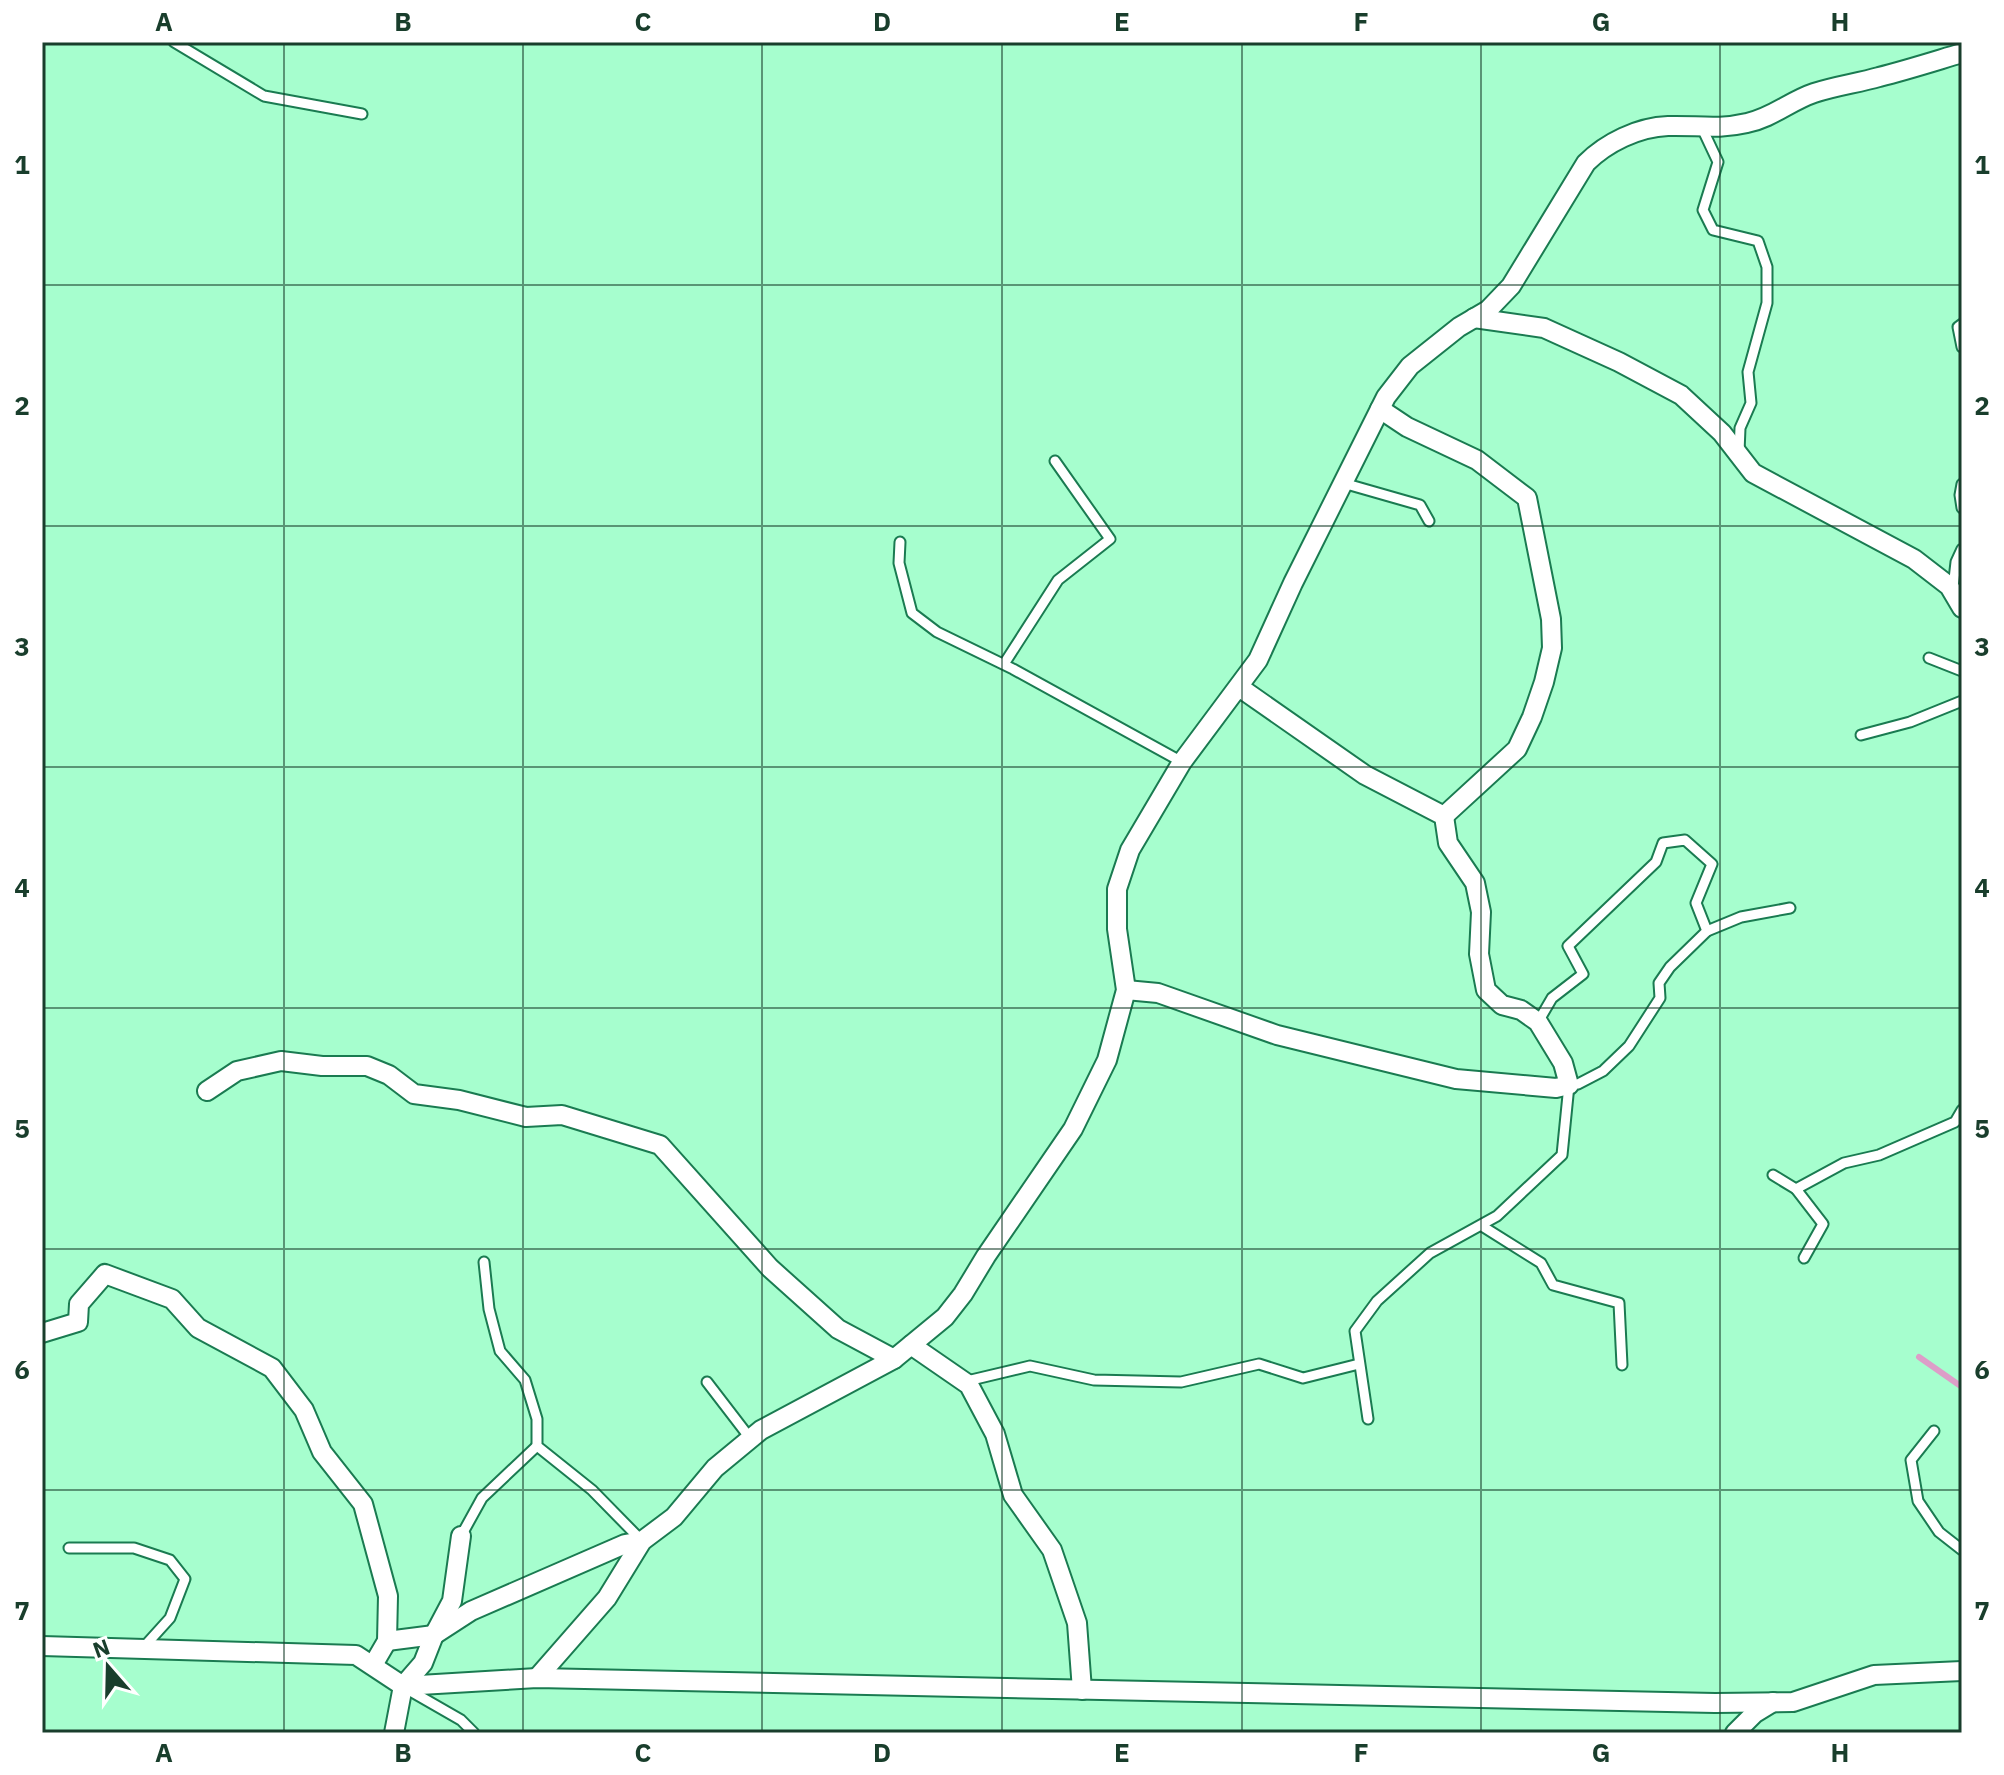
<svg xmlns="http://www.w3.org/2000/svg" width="2004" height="1775" font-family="'IBM Plex Sans',sans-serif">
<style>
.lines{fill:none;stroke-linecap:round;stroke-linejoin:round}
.stream{stroke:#dd9ec8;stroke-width:6}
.service-casing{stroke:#1a7b51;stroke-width:13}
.minor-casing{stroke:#1a7b51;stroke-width:22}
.service{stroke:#fff;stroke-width:9}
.minor{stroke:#fff;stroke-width:18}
.grid{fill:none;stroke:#193e2c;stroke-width:2;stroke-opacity:0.55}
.neatline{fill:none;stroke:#193e2c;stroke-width:3}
.grid-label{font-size:26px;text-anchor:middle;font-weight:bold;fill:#193e2c}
</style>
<rect width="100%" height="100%" fill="#a6fece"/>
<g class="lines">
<polyline class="stream" points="1919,1357 1962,1387"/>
<defs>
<g id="service">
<polyline points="174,42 264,96 362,114"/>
<polyline points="1702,128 1718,162 1703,210 1713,230 1758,241 1767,267 1767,303 1748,372 1751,403 1740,428 1739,452"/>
<polyline points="1962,324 1958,327 1962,347"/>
<polyline points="1343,483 1420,505 1429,521"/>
<polyline points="1962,484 1960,495 1962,508"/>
<polyline points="900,542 899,563 912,613 937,632 1013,669 1182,762"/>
<polyline points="1953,588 1956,562 1962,549"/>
<polyline points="1929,658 1962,671"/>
<polyline points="1004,664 1058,580 1110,539 1055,461"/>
<polyline points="1861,735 1910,722 1962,701"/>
<polyline points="1538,1022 1552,998 1583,974 1568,946 1656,862 1663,843 1685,840 1712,864 1696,903 1707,931"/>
<polyline points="1773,1175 1796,1189"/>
<polyline points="1482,1226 1541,1263 1553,1285 1619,1303 1622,1365"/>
<polyline points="1804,1258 1823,1224 1796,1189 1844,1163 1879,1155 1955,1122 1962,1110"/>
<polyline points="484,1262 489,1309 500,1351 525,1380 537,1419 537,1446 592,1490 642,1541"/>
<polyline points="967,1381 1030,1366 1094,1380 1181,1382 1259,1364 1303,1378 1359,1364"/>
<polyline points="707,1382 750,1438"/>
<polyline points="1368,1419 1355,1331 1377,1301 1430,1253 1497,1216 1562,1155 1569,1085 1578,1084 1603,1071 1629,1046 1660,998 1659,983 1670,967 1707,931 1741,917 1790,908"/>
<polyline points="1934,1431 1911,1460 1918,1501 1939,1532 1962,1550"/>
<polyline points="461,1536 482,1498 537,1446"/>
<polyline points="69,1548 134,1548 170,1560 185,1579 170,1618 142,1649"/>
<polyline points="407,1689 461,1720 474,1733"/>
</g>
<g id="minor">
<polyline points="1474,318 1544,328 1619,362 1681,395 1722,433 1753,473 1914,559 1949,586 1962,608"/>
<polyline points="1380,409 1407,427 1477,460 1527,498 1551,619 1552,648 1544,682 1532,717 1517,749 1444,816"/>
<polyline points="1126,990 1158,993 1277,1035 1456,1079 1556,1088 1569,1085 1563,1063 1538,1022 1521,1010 1502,1005 1486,990 1479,954 1481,912 1475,883 1448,843 1444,816 1365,775 1239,687"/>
<polyline points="207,1091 237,1071 281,1061 322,1066 367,1066 389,1075 414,1094 459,1100 526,1117 562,1115 660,1145 770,1268 838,1329 894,1359"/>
<polyline points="42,1333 78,1322 79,1304 105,1274 172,1299 198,1328 272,1368 304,1410 322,1452 363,1504 388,1596 387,1641 373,1665"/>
<polyline points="911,1345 969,1385 995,1434 1013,1495 1052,1550 1077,1623 1082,1690"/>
<polyline points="387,1641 434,1635 471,1611 625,1544 642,1541"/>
<polyline points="42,1646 356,1655 403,1686 394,1733"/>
<path d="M 537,1678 L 607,1598 L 642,1541 L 674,1517 L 715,1468 L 761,1430 L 894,1359 L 945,1317 L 963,1294 L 986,1256 L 1073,1129 L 1107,1060 L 1126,990 L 1117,929 L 1117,889 L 1130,850 L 1182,762 L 1258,660 L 1293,583 L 1386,397 L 1410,366 L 1459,327 L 1488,310 L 1511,286 L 1586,163 C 1606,143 1638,127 1668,126 C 1697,125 1717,130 1747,123 C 1772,118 1790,101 1814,93 C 1835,86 1858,83 1879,77 C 1907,70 1935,61 1962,53"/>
<polyline points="403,1686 537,1678 1715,1703 1793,1702 1874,1675 1962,1671"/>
<polyline points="403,1686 423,1663 434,1635 452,1601 461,1536"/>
<polyline points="1735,1733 1755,1713 1773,1702"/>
</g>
</defs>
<use href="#service" class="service-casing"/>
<use href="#minor" class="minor-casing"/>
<use href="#service" class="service"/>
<use href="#minor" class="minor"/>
</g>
<path class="grid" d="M 284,42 L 284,1733M 523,42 L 523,1733M 762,42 L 762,1733M 1002,42 L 1002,1733M 1242,42 L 1242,1733M 1481,42 L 1481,1733M 1720,42 L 1720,1733M 42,285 L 1962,285M 42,526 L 1962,526M 42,767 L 1962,767M 42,1008 L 1962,1008M 42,1249 L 1962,1249M 42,1490 L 1962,1490"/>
<rect width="2004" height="1775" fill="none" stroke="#ffffff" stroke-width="88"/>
<g transform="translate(108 1667) rotate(340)" stroke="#ffffff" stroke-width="6" paint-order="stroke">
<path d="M0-6L14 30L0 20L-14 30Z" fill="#193e2c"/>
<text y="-12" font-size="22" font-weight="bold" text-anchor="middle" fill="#193e2c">N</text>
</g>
<rect x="44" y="44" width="1916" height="1687" class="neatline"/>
<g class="grid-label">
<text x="164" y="31">A</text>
<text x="403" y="31">B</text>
<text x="643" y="31">C</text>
<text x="882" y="31">D</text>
<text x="1122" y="31">E</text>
<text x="1361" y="31">F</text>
<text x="1601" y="31">G</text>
<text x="1840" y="31">H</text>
<text x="22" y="174">1</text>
<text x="1982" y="174">1</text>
<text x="22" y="415">2</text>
<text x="1982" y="415">2</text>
<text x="22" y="656">3</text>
<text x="1982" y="656">3</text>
<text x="22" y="897">4</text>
<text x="1982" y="897">4</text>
<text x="22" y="1138">5</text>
<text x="1982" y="1138">5</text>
<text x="22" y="1379">6</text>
<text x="1982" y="1379">6</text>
<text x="22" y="1620">7</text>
<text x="1982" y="1620">7</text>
<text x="164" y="1762">A</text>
<text x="403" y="1762">B</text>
<text x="643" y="1762">C</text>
<text x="882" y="1762">D</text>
<text x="1122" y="1762">E</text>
<text x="1361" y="1762">F</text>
<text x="1601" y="1762">G</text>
<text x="1840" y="1762">H</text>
</g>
</svg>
